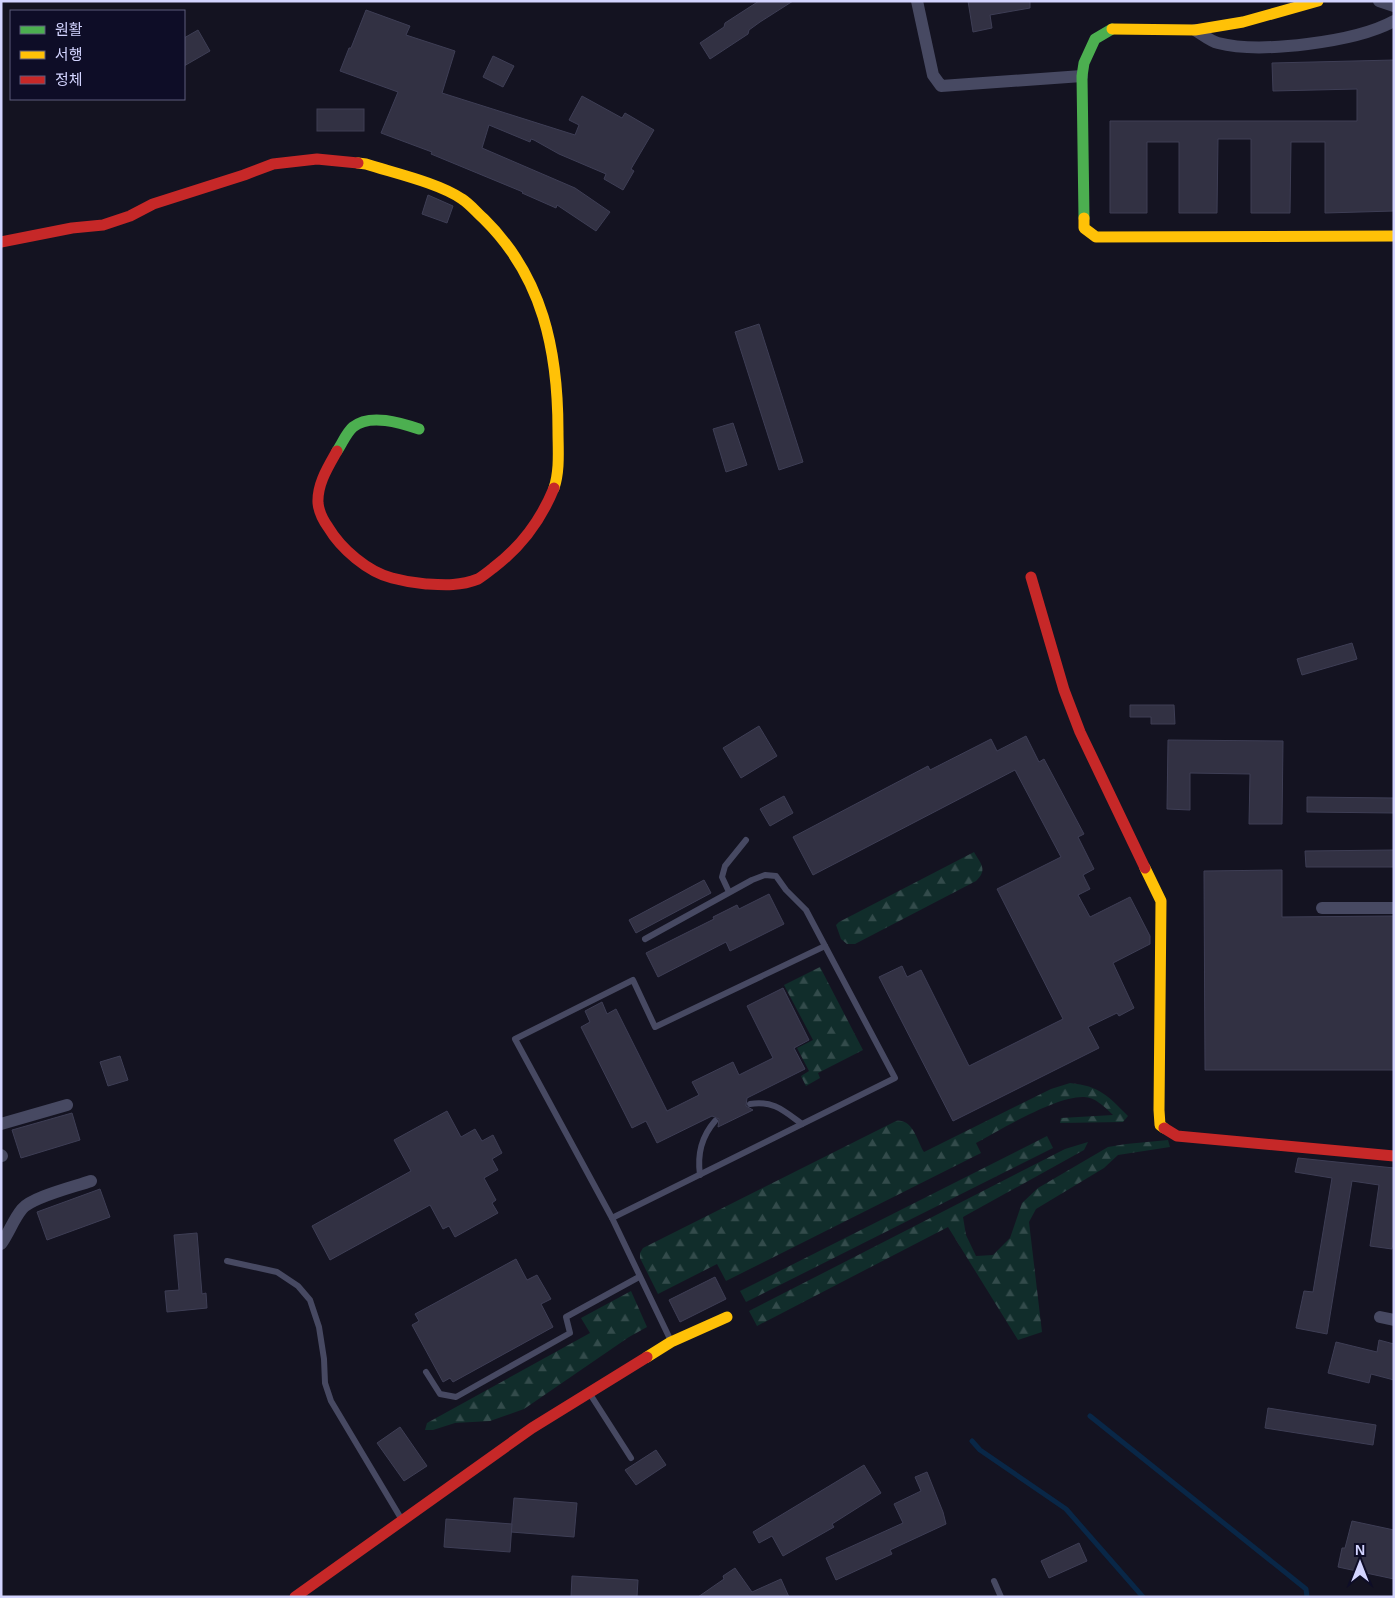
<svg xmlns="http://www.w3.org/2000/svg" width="1395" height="1598" font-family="Helvetica,'Noto Sans KR',sans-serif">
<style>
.forest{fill:url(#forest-firs)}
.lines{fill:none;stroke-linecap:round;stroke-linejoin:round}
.stream{stroke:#092747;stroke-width:5}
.building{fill:#323143;stroke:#3e3e55}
.lane{stroke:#474962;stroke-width:6}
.street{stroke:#474962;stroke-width:12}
.fast{stroke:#4caf50;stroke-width:11}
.slow{stroke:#ffc107;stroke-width:11}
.jam{stroke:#c62828;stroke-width:11}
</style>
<defs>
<pattern id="forest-firs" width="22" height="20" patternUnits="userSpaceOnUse" patternTransform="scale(1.25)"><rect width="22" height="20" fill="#112d2b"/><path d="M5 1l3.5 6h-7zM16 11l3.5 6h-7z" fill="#334b4b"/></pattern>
</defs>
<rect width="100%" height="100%" fill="#141321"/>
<g class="forest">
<path d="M 974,852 C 981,864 988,870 976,881 L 855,944 L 847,944 L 841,939 L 836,925 L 839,922 Z"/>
<polygon points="820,967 863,1050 818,1073 820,1078 806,1086 801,1076 809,1071 797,1048 813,1040 784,985"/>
<path d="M 1070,1083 C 1100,1086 1108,1096 1128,1116 L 1123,1122 L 1060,1123 L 1061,1118 L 1113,1115 C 1106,1108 1095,1097 1084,1097 C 1056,1096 1002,1129 976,1143 L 981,1153 L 726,1281 L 717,1264 L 658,1294 L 640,1258 L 640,1253 L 643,1248 L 896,1121 C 913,1118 917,1141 924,1152 L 1051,1089 Z"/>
<polygon points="1047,1136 1053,1148 746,1302 740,1291"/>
<polygon points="1168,1140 1170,1147 1118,1155 1104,1168 1036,1209 1029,1222 1042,1332 1018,1340 948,1227 757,1326 749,1311 1065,1149 1088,1142 1084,1150 963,1217 966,1235 976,1256 993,1255 1010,1238 1022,1203 1038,1188 1108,1147 1126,1144"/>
<polygon points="631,1291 647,1327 629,1337 524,1409 490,1421 455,1423 433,1430 425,1430 427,1423 590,1333 581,1318"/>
</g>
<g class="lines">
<g class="stream">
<polyline points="1090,1416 1306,1589 1307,1597"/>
<polyline points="972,1441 980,1450 1066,1509 1143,1597"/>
</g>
</g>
<g class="building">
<polygon points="759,1 793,1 760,22 749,30 748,34 710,59 700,43 724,27 725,23"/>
<polygon points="968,1 1030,1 1030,8 990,15 992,28 973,32"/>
<polygon points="366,10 410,26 406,35 455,51 442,93 575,135 579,125 569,120 582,96 622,118 625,113 654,130 631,169 634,171 623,190 604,179 606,174 559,154 534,140 531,139 530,142 489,125 482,148 575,188 610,212 596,231 557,205 556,208 522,193 523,192 431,154 432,152 381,133 398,92 340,71 349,48 351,48"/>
<polygon points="198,30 210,51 184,66 184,38"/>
<polygon points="493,56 514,66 503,87 483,77"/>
<polygon points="1394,60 1394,211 1325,213 1325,142 1291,142 1290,213 1251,213 1251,139 1218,139 1217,213 1179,213 1179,142 1147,142 1147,213 1110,213 1110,121 1357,121 1357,89 1273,91 1272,63"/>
<rect x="317" y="109" width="47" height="22"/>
<polygon points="428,195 453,206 447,223 422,214"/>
<polygon points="759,324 803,462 779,470 735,332"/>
<polygon points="733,423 747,465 726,472 713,429"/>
<polygon points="1352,643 1357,659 1302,675 1297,659"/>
<polygon points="1130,705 1174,705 1175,724 1151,724 1151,717 1130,717"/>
<polygon points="759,726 777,756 741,778 723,748"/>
<polygon points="1026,736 1039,762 1044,759 1084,834 1078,837 1094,869 1083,875 1090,889 1078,895 1090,917 1130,897 1150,936 1150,944 1113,963 1134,1008 1119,1016 1117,1013 1088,1027 1099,1048 953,1121 879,977 902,966 907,977 921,970 969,1066 1063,1019 997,889 1061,857 1015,770 813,875 793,837 928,766 930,770 991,739 997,751"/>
<polygon points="1168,740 1283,741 1282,824 1249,824 1250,774 1190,773 1190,810 1167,809"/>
<polygon points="784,796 793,813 770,826 760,809"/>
<polygon points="1307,797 1394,798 1394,813 1307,812"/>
<polygon points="1394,850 1394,867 1306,867 1305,851"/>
<polygon points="1282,870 1282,917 1394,916 1394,1070 1205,1070 1204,871"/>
<polygon points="704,880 711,893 636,933 629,920"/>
<polygon points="769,894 784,924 730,951 726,942 658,977 646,953 714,919 713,917 737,905 739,909"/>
<polygon points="783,988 809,1040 794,1048 805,1069 747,1098 746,1106 753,1110 718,1127 719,1119 712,1116 657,1143 646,1121 632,1128 581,1027 590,1022 585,1011 602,1002 607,1014 616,1009 667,1111 699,1095 692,1082 733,1062 739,1075 773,1058 747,1006"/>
<polygon points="120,1056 128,1080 108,1086 100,1062"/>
<polygon points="447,1111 461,1137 475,1129 482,1141 493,1135 502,1153 492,1159 498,1170 484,1178 496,1200 492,1203 498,1213 455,1237 449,1226 443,1229 430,1205 330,1260 312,1226 411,1171 394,1140"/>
<polygon points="72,1113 80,1140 21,1158 12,1130"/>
<polygon points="1298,1158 1394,1168 1394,1238 1392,1249 1370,1246 1379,1185 1352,1181 1327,1334 1296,1328 1304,1291 1313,1292 1332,1178 1295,1172"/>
<polygon points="100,1189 110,1217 47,1240 37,1212"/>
<polygon points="197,1233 202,1294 206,1293 207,1308 167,1312 165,1291 179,1290 174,1235"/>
<polygon points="516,1259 527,1280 537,1275 551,1299 541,1304 553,1327 453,1382 450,1378 443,1382 412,1325 419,1321 415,1314"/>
<polygon points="715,1277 726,1299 680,1322 669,1300"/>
<polygon points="1379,1340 1394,1344 1394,1380 1371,1374 1369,1383 1328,1373 1336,1342 1377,1352"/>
<polygon points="1268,1408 1376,1425 1373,1445 1265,1428"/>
<polygon points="400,1427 427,1466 404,1481 377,1443"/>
<polygon points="656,1450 666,1465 636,1485 625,1470"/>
<polygon points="864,1465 881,1493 832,1524 834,1527 783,1556 772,1536 759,1543 753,1532"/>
<polygon points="927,1472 943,1512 946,1524 890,1550 892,1554 836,1580 826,1558 903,1523 894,1504 921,1491 915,1477"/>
<polygon points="514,1498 577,1503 574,1537 511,1532"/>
<polygon points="446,1519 512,1524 510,1552 444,1547"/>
<polygon points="1352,1521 1394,1530 1394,1579 1338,1567 1342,1548 1345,1548"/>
<polygon points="1079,1543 1087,1561 1049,1578 1041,1561"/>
<polygon points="735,1568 752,1592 781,1579 789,1597 698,1597 724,1579 723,1576"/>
<polygon points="572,1576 638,1580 637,1597 571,1597"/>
</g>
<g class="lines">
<g class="lane">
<polyline points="729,892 722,877 725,866 746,840"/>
<path d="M 750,1104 C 773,1100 784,1111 802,1124"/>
<path d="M 700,1175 C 697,1154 701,1137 715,1121"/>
<polyline points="612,1218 895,1078 806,910 786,890 776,876 765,875 752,880 645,939"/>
<polyline points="227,1261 277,1272 298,1286 310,1300 319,1327 324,1359 325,1383 331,1401 402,1520"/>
<polyline points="671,1341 612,1218 515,1039 633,980 655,1027 825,946"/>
<polyline points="426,1372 440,1394 456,1397 570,1333 566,1317 639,1277"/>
<polyline points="590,1394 631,1458"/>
<polyline points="994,1581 1001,1597"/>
</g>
<g class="street">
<polyline points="917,1 933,75 941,86 1082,76"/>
<polyline points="1379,1 1394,6"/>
<path d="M 1195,30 C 1202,34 1210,41 1218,43 C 1260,54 1356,42 1394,21"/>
<polyline points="1322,908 1394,908"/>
<polyline points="1,1124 67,1105"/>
<polyline points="1,1155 2,1156"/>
<path d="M 1,1244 C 9,1233 13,1220 22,1209 C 32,1197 74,1187 91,1181"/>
<polyline points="1380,1317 1394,1320"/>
</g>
<g class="fast">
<polyline points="1084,218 1082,76 1084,63 1095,39 1112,29"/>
<path d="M 337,451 C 342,444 346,433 353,427 C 370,413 401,423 419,429"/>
</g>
<g class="slow">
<polyline points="1112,29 1195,30 1243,22 1318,1"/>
<path d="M 358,163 L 366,164 C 394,173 439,183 462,199 C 470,204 477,213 484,219 C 543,277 558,351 558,431 C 558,450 560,470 554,488"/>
<polyline points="1084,218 1084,228 1096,237 1394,236"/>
<polyline points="1145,868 1161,901 1159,1110 1160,1125 1164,1128"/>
<polyline points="647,1357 671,1342 727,1317"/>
</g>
<g class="jam">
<polyline points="1,242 72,228 103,225 130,216 153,204 244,175 273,164 317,159 358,163"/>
<path d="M 337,451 C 328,467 317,484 318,503 C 319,513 323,520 328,527 C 341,549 368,572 392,578 C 403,581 414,583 426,584 C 445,585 460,586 478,579 C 483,576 488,572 493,568 C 521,547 541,520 554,488"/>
<polyline points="1031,577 1064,690 1080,732 1145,868"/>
<polyline points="1164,1128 1177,1136 1394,1156"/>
<polyline points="295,1597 532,1428 647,1357"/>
</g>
</g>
<rect width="1395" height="1598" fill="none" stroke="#d3d4ff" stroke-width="5"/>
<rect x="10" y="10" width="175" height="90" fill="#0e0d27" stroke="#5d5d7d"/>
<rect x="20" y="26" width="25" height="8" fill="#4caf50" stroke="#5d5d7d"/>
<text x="55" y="35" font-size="15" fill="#d3d4ff">원활</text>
<rect x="20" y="51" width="25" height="8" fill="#ffc107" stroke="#5d5d7d"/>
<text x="55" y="60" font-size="15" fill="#d3d4ff">서행</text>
<rect x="20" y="76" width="25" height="8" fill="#c62828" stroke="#5d5d7d"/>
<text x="55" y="85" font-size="15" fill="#d3d4ff">정체</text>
<g transform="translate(1360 1563)" stroke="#0e0d27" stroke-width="4" paint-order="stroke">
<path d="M0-4L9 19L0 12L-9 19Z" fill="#d3d4ff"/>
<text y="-8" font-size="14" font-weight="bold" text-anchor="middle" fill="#d3d4ff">N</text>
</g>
</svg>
